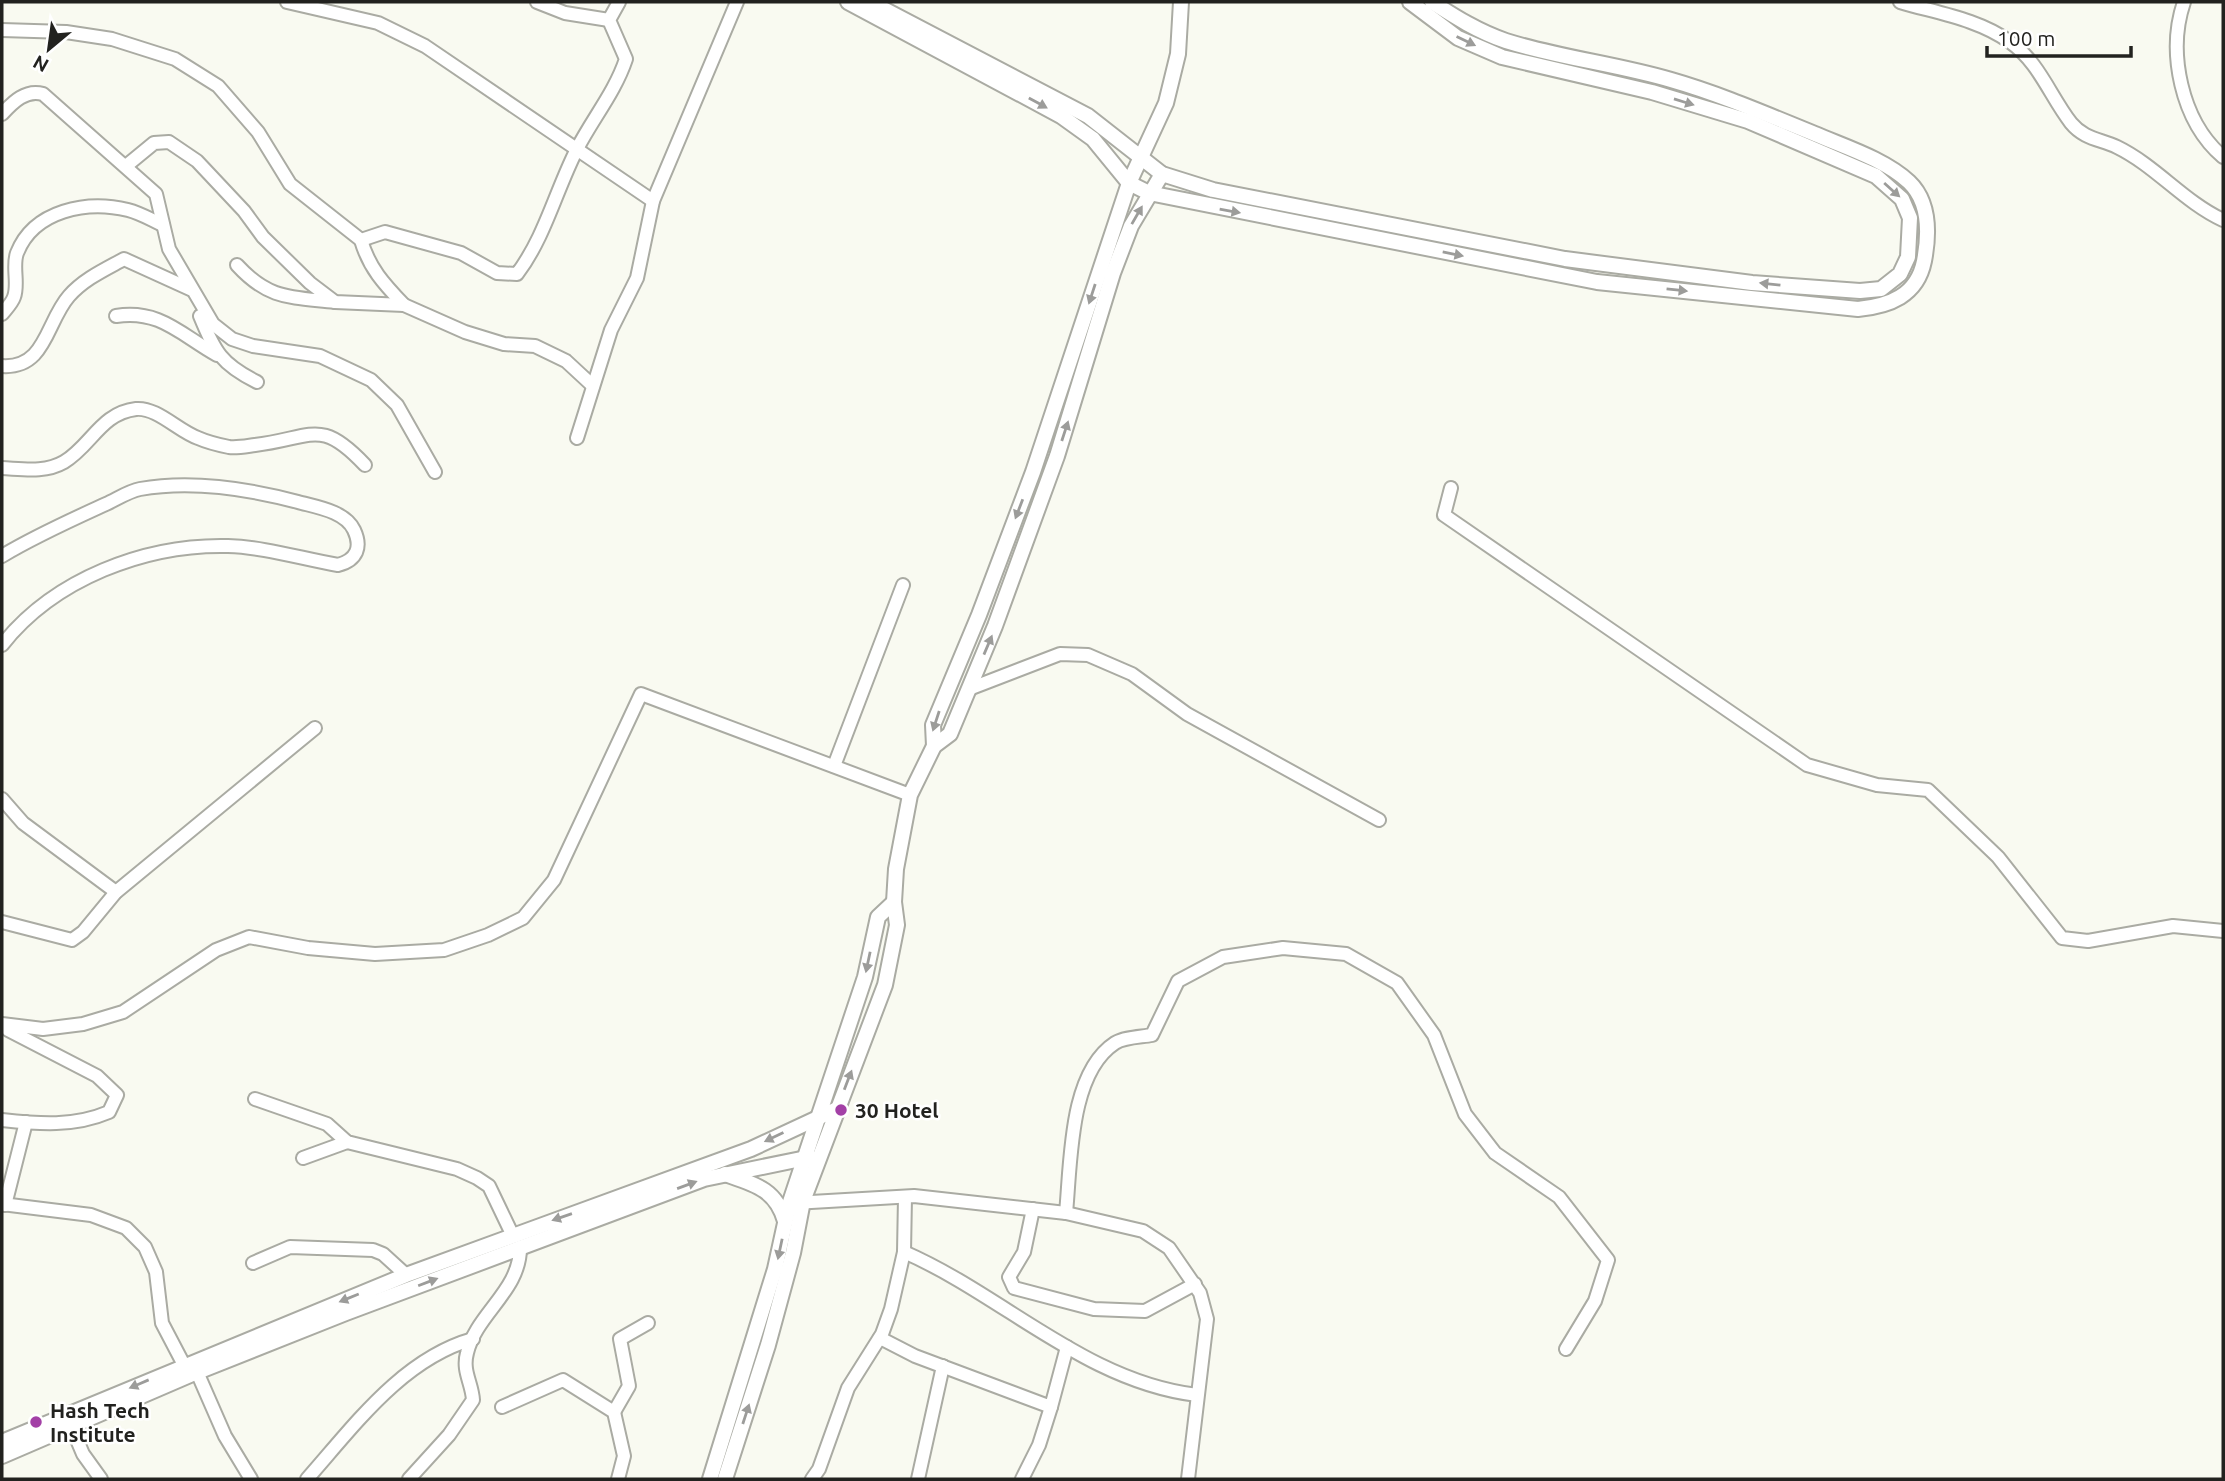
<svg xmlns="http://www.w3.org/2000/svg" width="2225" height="1481" font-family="Ubuntu,sans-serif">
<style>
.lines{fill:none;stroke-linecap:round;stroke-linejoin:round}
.minor-casing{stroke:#aaaba3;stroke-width:16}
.tertiary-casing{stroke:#aaaba3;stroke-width:18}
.minor{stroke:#fff;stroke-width:12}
.tertiary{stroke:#fff;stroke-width:14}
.oneway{fill:#9c9c9a}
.poi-dot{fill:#a340a6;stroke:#fff;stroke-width:2.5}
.labels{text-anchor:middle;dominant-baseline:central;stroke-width:5;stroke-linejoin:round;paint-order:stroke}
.poi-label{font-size:21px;font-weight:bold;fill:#22221f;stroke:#fff;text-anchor:start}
</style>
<rect width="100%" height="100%" fill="#f9faf1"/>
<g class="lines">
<defs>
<g id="minor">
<polyline points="287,2 378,23 425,46 653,201"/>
<polyline points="537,2 565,13 609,20"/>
<path d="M 1900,2 C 1937,13 1978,19 2010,42 C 2039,62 2050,96 2071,123 C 2084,139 2100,139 2117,147 C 2156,166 2184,202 2223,220"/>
<path d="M 2184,2 C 2167,52 2181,121 2223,157"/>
<path d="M 2,30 L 66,32 L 112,39 L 175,59 L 218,86 L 258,132 L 290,184 L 361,240 L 385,232 L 461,253 L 497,273 L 517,274 C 545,237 556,190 577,149 C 593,118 615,92 626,59 L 609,20 L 619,2"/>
<path d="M 2,114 C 13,102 26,89 43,94 L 156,194 L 169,249 L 213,324 L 232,339 L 253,346 L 320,356 L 371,380 L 397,405 L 435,472"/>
<polyline points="126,166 154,143 169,142 197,161 244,211 263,237 310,283 335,302 404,305 465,332 504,344 535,346 566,361 593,386"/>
<path d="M 361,240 C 369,268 384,284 404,305"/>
<path d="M 237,265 C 269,300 291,297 335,302"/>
<path d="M 2,314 C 6,309 12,303 14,297 C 19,284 12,266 17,253 C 34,210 87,200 128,210 C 140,213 152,220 163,225"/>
<path d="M 116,316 C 160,309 181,335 217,355"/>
<path d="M 200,316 C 215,352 221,364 257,382"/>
<path d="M 2,366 C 46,369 46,322 69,296 C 84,279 104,270 124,259 L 190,289"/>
<polyline points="577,438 611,330 637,278 653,201 737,2"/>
<path d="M 2,468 C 23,469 45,473 64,462 C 91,446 101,413 136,409 C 157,407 178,431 198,438 C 207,442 219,445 229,447 C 237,448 247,446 255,445 C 313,438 320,417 365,465"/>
<polyline points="1451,488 1444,515 1807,765 1877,785 1928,790 1998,857 2062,938 2088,941 2173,926 2223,931"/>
<path d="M 2,556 C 35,536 71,520 106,504 C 117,499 129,491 140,489 C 191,480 249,489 298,502 C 316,507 345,511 354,530 C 362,547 357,560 338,565 C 303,559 264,547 228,546 C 145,544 54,579 2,645"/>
<polyline points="969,689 1060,654 1088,655 1132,674 1187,714 1379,820"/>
<polyline points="834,766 903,585"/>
<polyline points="2,799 23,823 116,892"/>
<polyline points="2,922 72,940 83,932 116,892 315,728"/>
<polyline points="2,1024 43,1029 83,1024 123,1012 216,950 249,937 308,948 375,954 444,950 488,935 523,918 554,880 641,694 910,795"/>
<polyline points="255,1099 327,1124 347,1142 457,1169 477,1178 489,1186 512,1234"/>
<path d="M 2,1120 C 39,1124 74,1127 109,1112 L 117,1095 L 97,1076 L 8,1030"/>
<polyline points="303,1158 347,1142"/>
<polyline points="794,1203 914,1196 1066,1213 1143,1231 1169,1248 1200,1293 1207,1319 1188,1479"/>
<polyline points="2,1204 91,1215 126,1228 145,1247 156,1272 162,1323 184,1365"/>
<polyline points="5,1205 26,1122"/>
<polyline points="1033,1209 1024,1252 1009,1277 1014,1288 1094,1309 1145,1311 1195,1284"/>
<path d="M 1066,1213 C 1071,1162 1069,1073 1115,1043 C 1124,1037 1141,1037 1152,1035 L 1178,981 L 1223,957 L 1283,948 L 1346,954 L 1397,983 L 1434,1035 L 1465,1114 L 1495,1153 L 1559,1197 L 1608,1260 L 1595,1301 L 1566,1349"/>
<path d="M 904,1252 C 1003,1295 1086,1382 1197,1395"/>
<polyline points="253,1263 290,1247 373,1250 383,1254 406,1275"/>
<polyline points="880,1338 915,1356 1051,1407 1067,1347"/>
<polyline points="197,1372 225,1436 251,1479"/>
<polyline points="502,1407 563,1380 614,1412 624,1456 618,1479"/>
<polyline points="614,1412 629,1386 620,1339 648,1323"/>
<polyline points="72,1428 83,1454 101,1479"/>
<path d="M 307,1479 C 354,1426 402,1359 473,1339"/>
<path d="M 409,1479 L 449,1435 L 473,1400 C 472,1383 462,1371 467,1353 C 476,1314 521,1290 520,1247"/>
<polyline points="812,1479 819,1469 848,1388 882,1334 891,1309 904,1252 905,1197"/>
<polyline points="918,1479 943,1366"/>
<polyline points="1022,1479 1039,1445 1051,1407"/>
</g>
<g id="tertiary">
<path d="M 848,2 L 1061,116 L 1093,139 L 1129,183 L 1149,193 L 1597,282 L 1858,309 C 1889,306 1917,296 1924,261 C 1929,235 1930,202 1909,182 C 1884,159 1845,147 1815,134 C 1768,115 1720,94 1671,80 C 1617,64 1560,58 1506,41 C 1479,32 1455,17 1432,2"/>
<polyline points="870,2 1088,116 1162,174 1213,190 1565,259 1752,283 1860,291 1881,289 1900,274 1908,257 1910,218 1902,199 1876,176 1748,121 1652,92 1502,57 1458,38 1410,2"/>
<polyline points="934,746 933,725 979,615 1033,472 1129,183 1166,103 1178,54 1181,2"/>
<path d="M 725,1174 C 754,1184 776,1189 785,1221"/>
<polyline points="2,1442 406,1275 751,1149 837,1109"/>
<polyline points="2,1456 190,1375 346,1313 704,1179 806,1158 818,1160"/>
<polyline points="710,1479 775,1269 789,1205 865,977 878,917 894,902"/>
<polyline points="725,1479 768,1345 793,1253 803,1201 885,985 897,925 894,902 896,869 910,795 934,746 950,734 995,626 1057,456 1113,273 1131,226 1162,174"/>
</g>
</defs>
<use href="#minor" class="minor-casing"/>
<use href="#tertiary" class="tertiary-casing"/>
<use href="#minor" class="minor"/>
<use href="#tertiary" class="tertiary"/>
</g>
<defs><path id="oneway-solid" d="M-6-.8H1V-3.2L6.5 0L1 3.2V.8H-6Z" transform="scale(1.75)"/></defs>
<g class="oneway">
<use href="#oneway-solid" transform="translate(1466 41) rotate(26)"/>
<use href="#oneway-solid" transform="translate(1684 102) rotate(17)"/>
<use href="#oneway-solid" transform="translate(1038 103) rotate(29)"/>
<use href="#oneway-solid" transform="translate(1892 190) rotate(42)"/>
<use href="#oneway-solid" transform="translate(1230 211) rotate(10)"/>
<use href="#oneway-solid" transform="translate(1137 215) rotate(-60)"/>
<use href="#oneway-solid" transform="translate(1453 254) rotate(11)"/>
<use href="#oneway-solid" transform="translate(1770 284) rotate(-174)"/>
<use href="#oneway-solid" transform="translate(1677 290) rotate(6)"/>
<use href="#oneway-solid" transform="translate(1092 294) rotate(108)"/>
<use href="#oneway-solid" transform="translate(1065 431) rotate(-72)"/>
<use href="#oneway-solid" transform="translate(1019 509) rotate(111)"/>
<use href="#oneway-solid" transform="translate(988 645) rotate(-67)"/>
<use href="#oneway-solid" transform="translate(936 721) rotate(108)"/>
<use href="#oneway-solid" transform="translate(868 962) rotate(102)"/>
<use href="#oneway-solid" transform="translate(848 1080) rotate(-69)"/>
<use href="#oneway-solid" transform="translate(774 1137) rotate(154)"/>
<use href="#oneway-solid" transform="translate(687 1185) rotate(-20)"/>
<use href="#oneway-solid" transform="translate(562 1217) rotate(161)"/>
<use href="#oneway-solid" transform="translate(780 1249) rotate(102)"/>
<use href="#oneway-solid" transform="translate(428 1282) rotate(-21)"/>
<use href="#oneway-solid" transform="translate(349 1298) rotate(158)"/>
<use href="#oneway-solid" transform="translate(139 1384) rotate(157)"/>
<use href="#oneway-solid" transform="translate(746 1414) rotate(-72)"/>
</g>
<g class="poi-dot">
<circle cx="841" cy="1110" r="7"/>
<circle cx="36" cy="1422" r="7"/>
</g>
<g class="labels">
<g class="poi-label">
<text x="855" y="1110">30 Hotel</text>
<text x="50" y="1410">Hash Tech<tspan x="50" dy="24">Institute</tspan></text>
</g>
</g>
<rect width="2225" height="1481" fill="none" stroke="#22221f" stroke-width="7"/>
<g transform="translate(49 49) rotate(209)" stroke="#ffffff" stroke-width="5" paint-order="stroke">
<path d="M0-5L12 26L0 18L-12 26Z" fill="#22221f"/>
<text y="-10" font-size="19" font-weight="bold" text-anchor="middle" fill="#22221f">N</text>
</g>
<path d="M1987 46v10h144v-10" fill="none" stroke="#22221f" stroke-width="3.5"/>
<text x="1997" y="46" font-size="21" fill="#22221f" stroke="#ffffff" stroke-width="5" paint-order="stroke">100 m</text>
</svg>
